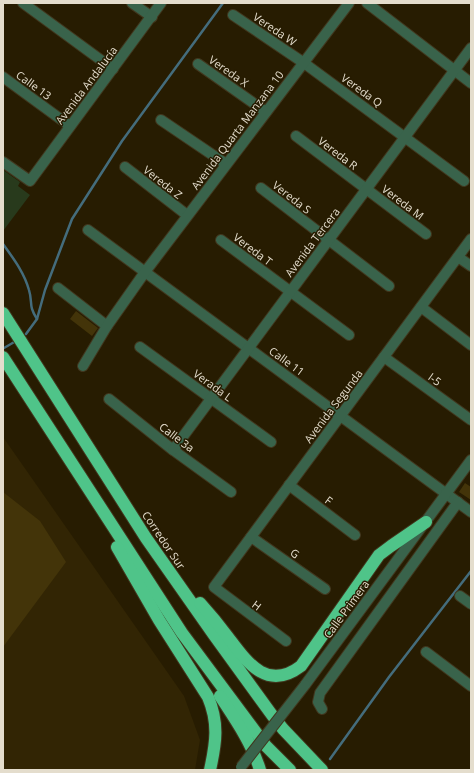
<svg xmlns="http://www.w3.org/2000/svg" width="474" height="773" font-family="'Open Sans',sans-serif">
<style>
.built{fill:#322504}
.green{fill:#283a1c}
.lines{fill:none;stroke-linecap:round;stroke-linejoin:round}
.stream{stroke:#446c7c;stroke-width:2.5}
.building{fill:#433409}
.minor-casing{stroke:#41371e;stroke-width:12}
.highway-casing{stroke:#41371e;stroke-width:14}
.minor{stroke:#39634b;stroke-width:10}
.highway{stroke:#4fc489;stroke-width:12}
.minor-bridge-casing{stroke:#41371e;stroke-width:12;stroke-linecap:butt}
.minor-bridge{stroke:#39634b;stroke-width:10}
.labels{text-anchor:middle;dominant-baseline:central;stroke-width:3;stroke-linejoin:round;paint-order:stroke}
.street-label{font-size:11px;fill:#e4ddcd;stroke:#271c01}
</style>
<rect width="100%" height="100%" fill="#271c01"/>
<polygon class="built" points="3,437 184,696 200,740 195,770 3,770"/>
<polygon class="green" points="3,170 20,182 18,186 30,195 3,231"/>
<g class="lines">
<g class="stream">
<path d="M 3,244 C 13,258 24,272 29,290 C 33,303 28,305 37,319"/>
<polyline points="26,334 37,319 45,290 72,219 122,141 223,3"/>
<polyline points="4,348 16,341"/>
<polyline points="330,759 389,677 471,571"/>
</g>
</g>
<g class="building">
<polygon points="76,311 98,328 92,336 70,319"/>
<polygon points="465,483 471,487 471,500 459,492"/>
<polygon points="3,492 40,521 66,562 3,647"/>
</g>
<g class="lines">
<defs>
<g id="minor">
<polyline points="23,3 113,69"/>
<polyline points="132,3 152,17"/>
<polyline points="367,3 471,83"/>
<polyline points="233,15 304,63 464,181"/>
<polyline points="198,64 266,112"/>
<polyline points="3,77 70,126"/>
<polyline points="161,120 226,164"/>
<polyline points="296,136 426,234"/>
<polyline points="3,162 30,181 161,3"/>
<polyline points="125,167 187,215"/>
<polyline points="261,188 389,286"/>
<polyline points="88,230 471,512"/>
<polyline points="221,240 349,335"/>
<polyline points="458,257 471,266"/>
<polyline points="58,288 107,326"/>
<polyline points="421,307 471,345"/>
<polyline points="140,347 271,442"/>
<polyline points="384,357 471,420"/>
<polyline points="83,366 107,326 145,272 349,3"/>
<polyline points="109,399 173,450 231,492"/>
<polyline points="173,450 471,48"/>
<polyline points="289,485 355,535"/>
<polyline points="251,537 325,589"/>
<polyline points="460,596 471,604"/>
<polyline points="286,641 214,587 471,239"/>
<polyline points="426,652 471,686"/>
<polyline points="305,685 471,460"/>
<polyline points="322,709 318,702 320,693 458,502"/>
</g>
<g id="highway">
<polyline points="3,313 146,538 214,635 272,715 283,729 322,770"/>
<polyline points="3,357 182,633 266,746 290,770"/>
<path d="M 117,547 L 159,620 L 208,697 C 219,723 216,743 210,770"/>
<path d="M 200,603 C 210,614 219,625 228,637 C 247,662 267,692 301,666 L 379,555 L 391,546 L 426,522"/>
<path d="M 220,696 C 235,719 252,743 260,770"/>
</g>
</defs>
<use href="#minor" class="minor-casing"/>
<use href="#highway" class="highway-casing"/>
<use href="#minor" class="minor"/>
<use href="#highway" class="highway"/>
<defs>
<polyline id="minor-bridge" points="241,767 305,685"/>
</defs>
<use href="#minor-bridge" class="minor-bridge-casing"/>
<use href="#minor-bridge" class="minor-bridge"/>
</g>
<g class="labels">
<g class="street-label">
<text transform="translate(275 29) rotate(34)">Vereda W</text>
<text transform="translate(229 71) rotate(35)">Vereda X</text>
<text transform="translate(34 85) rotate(36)">Calle 13</text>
<text transform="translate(86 85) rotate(-53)">Avenida Andalucía</text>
<text transform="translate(362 90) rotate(36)">Vereda Q</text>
<text transform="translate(237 130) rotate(-53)">Avenida Quarta Manzana 10</text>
<text transform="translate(338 153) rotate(37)">Vereda R</text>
<text transform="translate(163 182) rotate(38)">Vereda Z</text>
<text transform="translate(292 197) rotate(38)">Vereda S</text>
<text transform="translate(403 202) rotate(37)">Vereda M</text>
<text transform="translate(312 242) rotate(-53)">Avenida Tercera</text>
<text transform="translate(253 249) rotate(37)">Vereda T</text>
<text transform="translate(287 361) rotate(36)">Calle 11</text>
<text transform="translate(435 379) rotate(36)">I-5</text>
<text transform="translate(213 385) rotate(36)">Verada L</text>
<text transform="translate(333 406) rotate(-53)">Avenida Segunda</text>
<text transform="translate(177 437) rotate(37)">Calle 3a</text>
<text transform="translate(329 500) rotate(37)">F</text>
<text transform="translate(164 540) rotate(56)">Corredor Sur</text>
<text transform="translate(295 553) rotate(35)">G</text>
<text transform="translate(257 605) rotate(37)">H</text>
<text transform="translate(346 609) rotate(-54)">Calle Primera</text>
</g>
</g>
<rect width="474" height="773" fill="none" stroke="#e4ddcd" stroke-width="8"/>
</svg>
